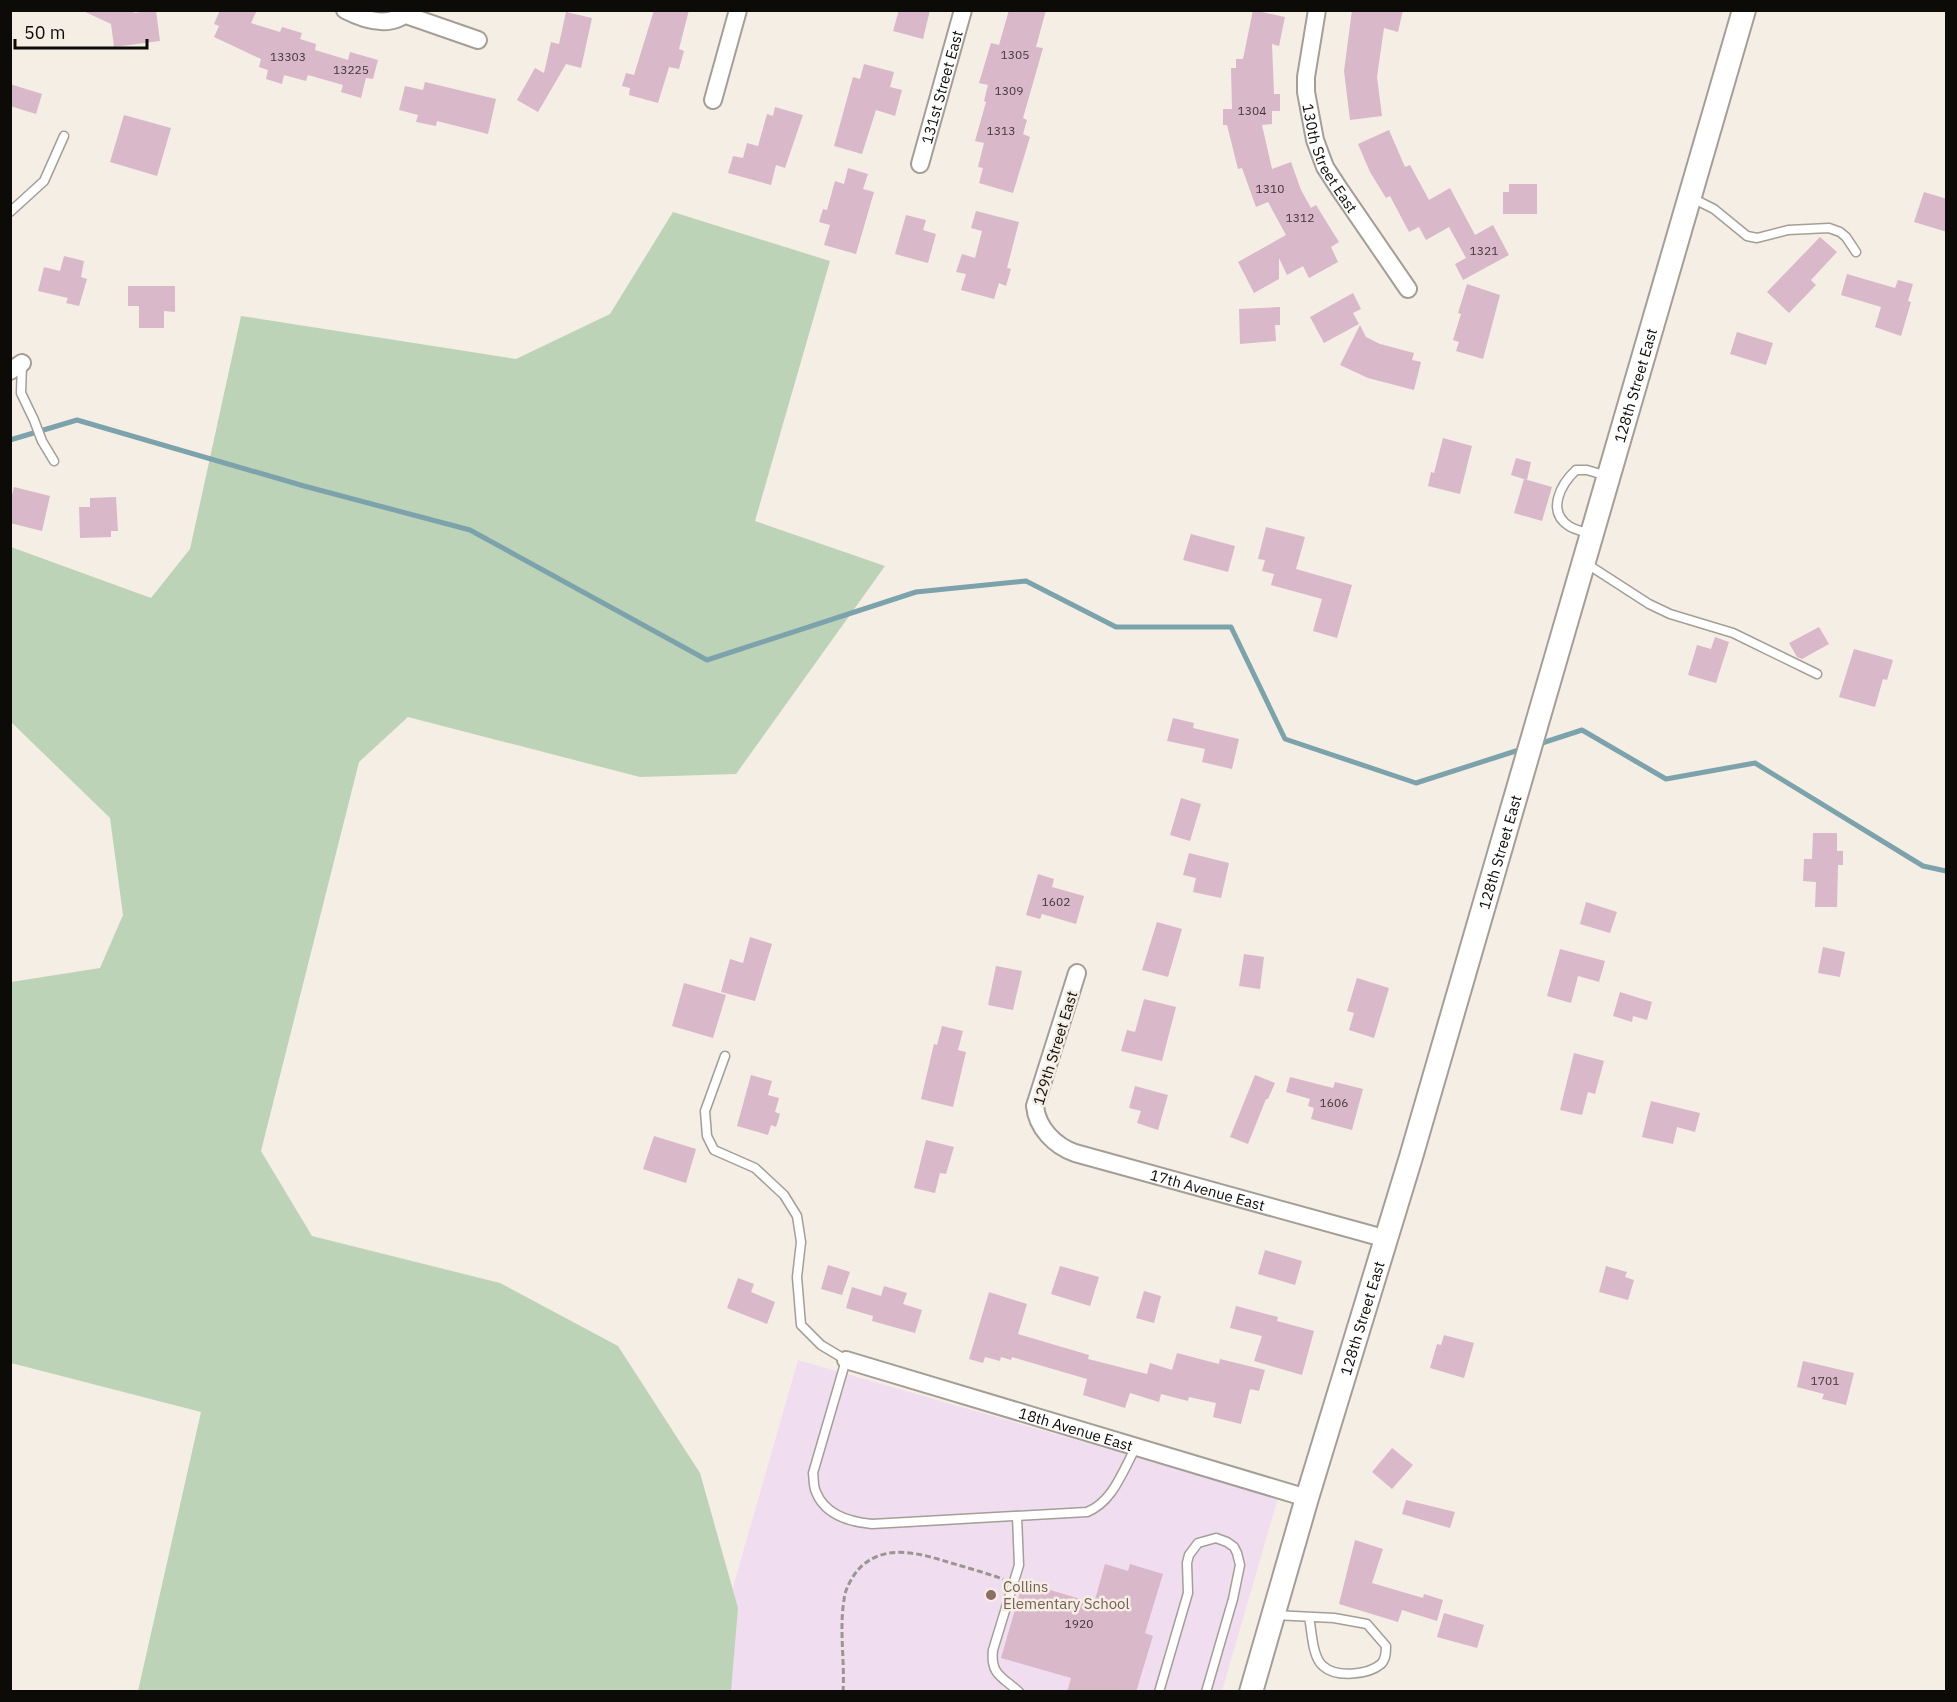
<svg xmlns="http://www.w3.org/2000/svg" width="1957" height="1702" font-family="'IBM Plex Sans',sans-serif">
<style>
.education{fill:#f0def0}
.green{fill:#bdd3b7}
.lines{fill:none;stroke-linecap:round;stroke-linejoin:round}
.stream{stroke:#7ca3ab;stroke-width:5}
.building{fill:#d9b8c9}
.lane-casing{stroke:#a49e96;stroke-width:11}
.street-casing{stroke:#a49e96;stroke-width:20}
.secondary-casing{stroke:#a49e96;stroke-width:26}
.path{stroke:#9a958e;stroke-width:3;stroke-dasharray:6 3;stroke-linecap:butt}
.lane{stroke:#fff;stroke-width:8}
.street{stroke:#fff;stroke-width:16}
.secondary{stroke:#fff;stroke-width:22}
.education-dot{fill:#8d6e63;stroke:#f5eee5;stroke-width:2}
.labels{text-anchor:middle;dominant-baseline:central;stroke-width:5;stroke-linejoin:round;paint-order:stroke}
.number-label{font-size:12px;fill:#403638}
.street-label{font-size:15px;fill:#0d0b08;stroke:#f5eee5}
.education-label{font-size:15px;fill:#785e54;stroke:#f5eee5;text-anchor:start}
</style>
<rect width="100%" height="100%" fill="#f5eee5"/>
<polygon class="education" points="798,1360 1278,1498 1222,1691 703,1692"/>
<polygon class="green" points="673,212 830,261 755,521 885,566 736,774 640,777 408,717 359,762 261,1151 312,1236 500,1283 618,1346 700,1473 738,1608 731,1691 138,1691 201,1412 11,1363 11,982 100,968 123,915 110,818 11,722 11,547 151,598 190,549 241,316 516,359 610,314"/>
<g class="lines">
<g class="stream">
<polyline points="10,440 77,420 304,486 470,530 707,660 916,592 1026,581 1116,627 1231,627 1285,739 1416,783 1522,749"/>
<polyline points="1539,744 1582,730 1666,779 1755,763 1923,866 1946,871"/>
</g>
</g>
<g class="building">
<polygon points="81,10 133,10 134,13 156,10 160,41 114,47 111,24"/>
<polygon points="220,10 257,10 251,23 280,32 282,27 302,33 300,39 316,44 315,50 348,60 350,52 378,60 373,79 366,78 361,98 341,92 343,85 308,75 306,81 284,75 282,84 266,79 268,70 259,67 261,59 214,37 219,26 214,24"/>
<polygon points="654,10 689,10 679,49 684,51 679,69 669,67 658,103 629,95 630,88 622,86 626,73 634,75"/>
<polygon points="899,10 930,10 923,39 893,31"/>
<polygon points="1009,10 1046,10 1036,47 1043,48 1023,118 1027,120 1023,134 1030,137 1013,193 979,183 983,168 978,167 984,143 975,141 986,102 984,101 988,85 979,83 991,43 999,45"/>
<polygon points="1253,10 1285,17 1279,46 1272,44 1274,94 1280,94 1280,111 1272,111 1272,124 1262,125 1272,169 1291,162 1301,190 1311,208 1316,205 1339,242 1331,247 1338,262 1309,278 1303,266 1287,275 1279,258 1279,279 1254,293 1238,262 1286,235 1268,202 1256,207 1242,168 1238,169 1227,125 1223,125 1223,109 1232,109 1231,68 1236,68 1236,59 1243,59"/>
<polygon points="1352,10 1403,10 1398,32 1384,28 1377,77 1382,116 1350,120 1344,71"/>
<polygon points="566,12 592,18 581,68 566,64 538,112 517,100 535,68 544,73 551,42 559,44"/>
<polygon points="864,64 894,72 890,87 902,90 895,116 876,110 862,154 834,146 853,77 860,79"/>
<polygon points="425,82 496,99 488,134 437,121 436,126 416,122 418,115 399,110 405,86 423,90"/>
<polygon points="10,84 42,94 36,114 10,106"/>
<polygon points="775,107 803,115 785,168 776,165 771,185 728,173 733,156 743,158 747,143 758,146 767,114 773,116"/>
<polygon points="124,115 171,128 157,176 110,162"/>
<polygon points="1389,130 1405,167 1410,165 1429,200 1450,188 1475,235 1493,225 1509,255 1463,280 1455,264 1466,258 1449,227 1426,240 1419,227 1409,232 1390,196 1386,198 1370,172 1358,144"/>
<polygon points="848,168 868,174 863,189 874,192 856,254 824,245 830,225 819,222 823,209 827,210 835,181 844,184"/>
<polygon points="1509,184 1537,184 1537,214 1503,214 1503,192 1509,192"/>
<polygon points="1924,192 1947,199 1947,232 1914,222"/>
<polygon points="976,211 1019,222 1007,268 1011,269 1006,286 999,283 994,299 961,290 966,274 956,272 962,254 975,258 982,231 971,228"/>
<polygon points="906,215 926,220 923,230 936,234 928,263 895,254"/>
<polygon points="1820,237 1837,252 1811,280 1816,285 1789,313 1767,292"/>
<polygon points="64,256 84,261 81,277 87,279 79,306 66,303 68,298 38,291 44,267 60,271"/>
<polygon points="1847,274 1895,288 1898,280 1913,284 1908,301 1911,302 1901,336 1875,327 1881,307 1841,295"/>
<polygon points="1467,284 1500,295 1483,359 1456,351 1459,342 1453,340 1461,314 1458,313"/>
<polygon points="128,286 175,286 175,312 164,311 164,328 139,328 139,306 128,306"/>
<polygon points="1353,293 1361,309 1353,313 1359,324 1324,343 1310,317"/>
<polygon points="1280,307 1280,325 1275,325 1276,341 1240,344 1239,309"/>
<polygon points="1360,325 1366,337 1380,344 1414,353 1412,360 1421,362 1414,390 1368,378 1340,365"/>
<polygon points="1737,332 1773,343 1766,365 1730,354"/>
<polygon points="1443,438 1472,446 1460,494 1428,486 1431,472 1434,473"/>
<polygon points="1516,458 1531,462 1527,480 1511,475"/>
<polygon points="1524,479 1552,487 1542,521 1514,513"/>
<polygon points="14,487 50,496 42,531 10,523 10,504"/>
<polygon points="116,497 118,531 111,531 111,537 80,538 79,507 90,507 90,498"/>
<polygon points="1266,527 1305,537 1296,569 1352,585 1337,638 1313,631 1322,599 1271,585 1274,574 1262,571 1265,560 1258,559"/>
<polygon points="1191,534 1235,546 1228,572 1183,560"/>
<polygon points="1819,627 1829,644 1802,659 1797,657 1789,643"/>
<polygon points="1715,637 1729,642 1716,683 1688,675 1697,645 1711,649"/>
<polygon points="1854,649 1893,660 1887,680 1883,679 1875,707 1839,697"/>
<polygon points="1173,718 1194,723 1193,728 1239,739 1232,769 1202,762 1205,749 1167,741"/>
<polygon points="1181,798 1201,804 1190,841 1170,835"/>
<polygon points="1813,833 1837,833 1837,851 1843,851 1843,865 1838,865 1837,907 1815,907 1816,882 1803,881 1804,859 1812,859"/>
<polygon points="1189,853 1229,863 1221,898 1193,892 1196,878 1183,875"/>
<polygon points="1038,874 1054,879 1052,887 1084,896 1076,924 1042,914 1040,919 1026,915"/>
<polygon points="1586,902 1617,912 1610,933 1580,924"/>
<polygon points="1157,922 1182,929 1168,977 1142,970"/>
<polygon points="750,937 772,944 755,1001 721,992 730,959 743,963"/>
<polygon points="1823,947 1845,952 1840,977 1818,973"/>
<polygon points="1560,949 1605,961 1599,982 1578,976 1571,1003 1547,996"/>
<polygon points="1244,954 1264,957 1260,989 1239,986"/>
<polygon points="996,966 1022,971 1013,1010 988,1005"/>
<polygon points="1357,978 1389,988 1374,1038 1349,1030 1354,1013 1347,1011"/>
<polygon points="684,983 726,995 713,1038 672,1026"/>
<polygon points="1620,992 1652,1002 1647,1020 1633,1016 1632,1022 1613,1016"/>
<polygon points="1144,999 1176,1007 1162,1061 1121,1051 1127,1030 1135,1032"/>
<polygon points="942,1026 963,1031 958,1050 966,1052 953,1107 921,1099 934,1044 937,1045"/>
<polygon points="1574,1053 1604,1061 1595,1094 1588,1092 1582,1115 1560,1110"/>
<polygon points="751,1075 772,1081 768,1095 779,1098 775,1112 780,1114 776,1127 771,1125 768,1135 737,1126"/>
<polygon points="1255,1075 1275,1083 1268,1099 1266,1099 1248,1144 1230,1137"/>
<polygon points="1290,1077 1333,1088 1335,1082 1363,1089 1352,1130 1311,1119 1314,1108 1308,1106 1310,1099 1286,1092"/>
<polygon points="1135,1086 1168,1095 1158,1130 1137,1123 1141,1111 1129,1108"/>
<polygon points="1651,1101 1700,1113 1695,1132 1677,1127 1673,1144 1642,1137"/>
<polygon points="654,1136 696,1149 686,1183 643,1169"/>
<polygon points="926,1140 954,1147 946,1174 940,1173 935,1193 914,1188"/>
<polygon points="1265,1250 1302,1261 1295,1285 1258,1274"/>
<polygon points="828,1265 850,1272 842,1295 821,1289"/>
<polygon points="1060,1266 1099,1277 1090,1306 1051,1294"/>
<polygon points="1606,1266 1627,1272 1625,1277 1634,1280 1628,1300 1599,1292"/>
<polygon points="738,1278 754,1284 751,1292 775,1302 767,1324 727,1308"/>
<polygon points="884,1286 907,1293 903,1304 922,1310 915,1333 872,1321 873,1316 846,1308 852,1287 881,1296"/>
<polygon points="1144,1291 1161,1296 1154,1323 1136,1318"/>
<polygon points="989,1292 1027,1304 1018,1334 1089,1355 1088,1359 1147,1374 1150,1363 1172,1370 1177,1353 1219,1364 1220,1359 1265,1370 1259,1391 1250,1389 1241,1424 1213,1417 1216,1403 1189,1397 1188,1401 1161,1394 1159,1402 1130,1393 1125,1408 1083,1395 1087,1379 1012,1357 1011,1360 1001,1357 1000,1361 985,1357 983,1363 969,1359"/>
<polygon points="1236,1306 1278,1317 1277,1321 1314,1331 1302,1375 1254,1361 1262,1336 1230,1328"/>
<polygon points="1444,1335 1474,1343 1464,1378 1430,1368 1437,1344 1441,1345"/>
<polygon points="1803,1361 1854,1373 1846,1405 1822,1399 1824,1394 1797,1387"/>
<polygon points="1392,1448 1413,1465 1392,1489 1372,1472"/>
<polygon points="1406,1500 1455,1512 1450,1528 1402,1514"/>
<polygon points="1355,1540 1383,1549 1372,1583 1423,1598 1424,1594 1443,1600 1437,1621 1402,1610 1398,1622 1339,1604"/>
<polygon points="1105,1564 1128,1571 1130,1564 1163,1574 1145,1633 1153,1636 1136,1692 1067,1692 1071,1678 1001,1658 1023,1582 1094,1603"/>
<polygon points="1444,1613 1484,1625 1477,1648 1437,1637"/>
</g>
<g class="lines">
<defs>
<g id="lane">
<polyline points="1690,197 1714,209 1747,236 1757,238 1788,230 1829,228 1840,232 1846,237 1856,252"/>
<polyline points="10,212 44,181 64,136"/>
<polyline points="22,364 21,393 34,420 42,441 54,461"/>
<path d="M 1591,534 C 1585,532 1575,530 1569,526 C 1546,511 1561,484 1576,470 L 1587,470 L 1607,476"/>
<polyline points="1584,562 1649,604 1670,614 1733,633 1817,674"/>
<path d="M 725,1056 L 705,1111 L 707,1136 L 714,1150 L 755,1168 L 784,1195 L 797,1216 L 801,1242 L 797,1277 L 801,1325 L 821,1345 L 846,1360 L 813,1473 C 814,1479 813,1486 816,1492 C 825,1515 850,1522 872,1524 L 1087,1512 C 1113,1502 1123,1470 1136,1447"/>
<path d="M 1017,1516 L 1019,1565 L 993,1650 C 990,1675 1003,1677 1019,1692"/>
<path d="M 1274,1615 L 1334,1618 L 1367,1624 L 1386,1646 C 1386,1652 1386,1659 1381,1664 C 1368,1675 1336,1678 1323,1666 C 1312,1657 1312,1631 1309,1617"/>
<polyline points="1159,1692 1188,1593 1187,1563 1189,1555 1198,1543 1216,1538 1227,1542 1234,1547 1237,1553 1240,1565 1233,1599 1206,1692"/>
</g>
<g id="street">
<path d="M 345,10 C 366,21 391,29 410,10"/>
<path id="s1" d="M 1317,10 L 1306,77 L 1306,92 L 1315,140 L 1325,167 L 1340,190 L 1408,289"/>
<polyline points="406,15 478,40"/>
<polyline points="713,100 738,10"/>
<path id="s2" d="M 920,164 L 963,10"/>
<polyline points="10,371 22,363"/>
<path id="s3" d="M 1077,973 L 1035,1106 C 1037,1128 1055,1146 1075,1153 L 1387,1239"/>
<path id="s4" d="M 846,1360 L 1307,1498"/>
</g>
<g id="secondary">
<path id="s5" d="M 1251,1692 L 1307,1498 L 1411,1157 L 1744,10"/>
</g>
</defs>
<use href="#lane" class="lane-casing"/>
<use href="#street" class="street-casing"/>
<use href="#secondary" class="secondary-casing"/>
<path class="path" d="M 843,1692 C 845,1661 839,1630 844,1600 C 845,1589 851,1579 857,1571 C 882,1542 919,1553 951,1563 C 968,1568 986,1573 1003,1579"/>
<use href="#lane" class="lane"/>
<use href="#street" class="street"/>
<use href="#secondary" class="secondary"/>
</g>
<circle class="education-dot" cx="991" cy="1595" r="6"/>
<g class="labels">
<g class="number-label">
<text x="1015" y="54">1305</text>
<text x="288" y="56">13303</text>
<text x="351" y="69">13225</text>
<text x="1009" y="90">1309</text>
<text x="1252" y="110">1304</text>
<text x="1001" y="130">1313</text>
<text x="1270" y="188">1310</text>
<text x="1300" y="217">1312</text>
<text x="1484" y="250">1321</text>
<text x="1056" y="901">1602</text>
<text x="1334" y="1102">1606</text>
<text x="1825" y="1380">1701</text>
<text x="1079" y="1623">1920</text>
</g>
<g class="street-label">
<text stroke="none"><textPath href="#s2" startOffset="80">131st Street East</textPath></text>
<text stroke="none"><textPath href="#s1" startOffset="154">130th Street East</textPath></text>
<text stroke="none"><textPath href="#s5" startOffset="1362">128th Street East</textPath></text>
<text stroke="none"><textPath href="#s5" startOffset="876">128th Street East</textPath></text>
<text transform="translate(1055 1048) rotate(-73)">129th Street East</text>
<text stroke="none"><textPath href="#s3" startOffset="342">17th Avenue East</textPath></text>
<text stroke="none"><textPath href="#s5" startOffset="390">128th Street East</textPath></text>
<text stroke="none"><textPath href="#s4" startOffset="240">18th Avenue East</textPath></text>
</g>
<g class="education-label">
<text x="1003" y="1586">Collins<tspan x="1003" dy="17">Elementary School</tspan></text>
</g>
</g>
<rect width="1957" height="1702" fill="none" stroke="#0d0b08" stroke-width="24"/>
<path d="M15 39v9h132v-9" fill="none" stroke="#0d0b08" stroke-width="3"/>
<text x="24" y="39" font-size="18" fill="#0d0b08" stroke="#f5eee5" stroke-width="4.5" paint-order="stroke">50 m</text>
</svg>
